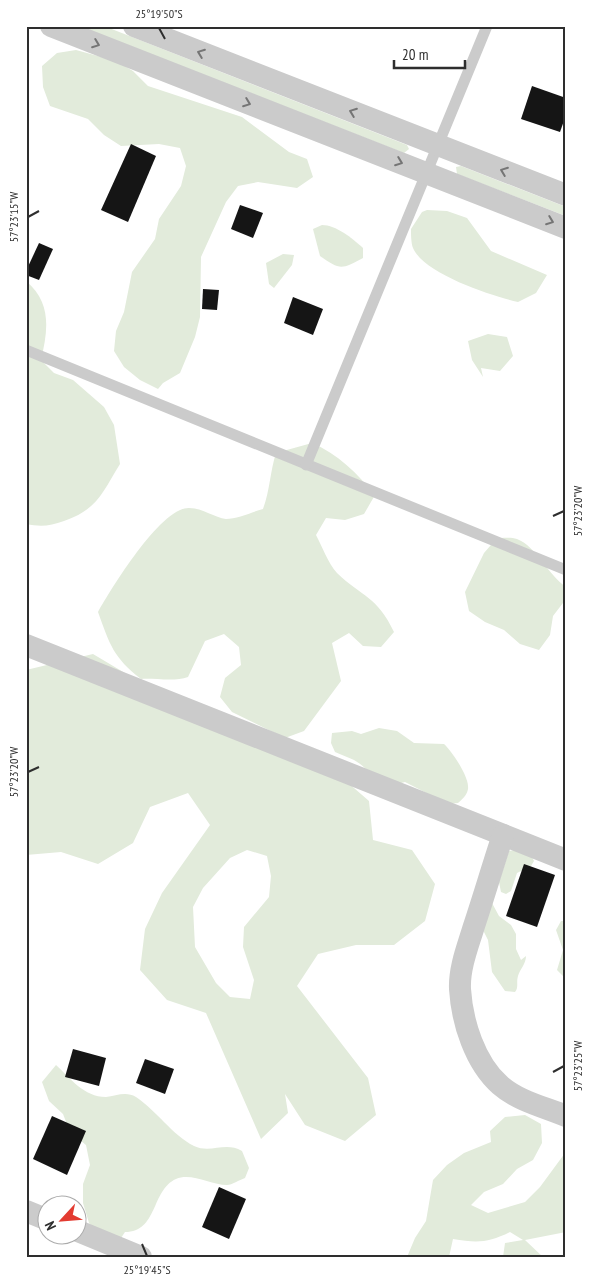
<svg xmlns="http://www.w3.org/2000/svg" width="592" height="1283" font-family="'PT Sans Narrow',sans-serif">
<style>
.green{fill:#e2ebdb;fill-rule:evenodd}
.building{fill:#151515}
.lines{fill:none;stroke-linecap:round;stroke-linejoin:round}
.service{stroke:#cbcbcb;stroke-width:11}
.minor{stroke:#cbcbcb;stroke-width:22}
.oneway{stroke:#757575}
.ticks{fill:none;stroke:#2e2e2e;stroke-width:2}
.neatline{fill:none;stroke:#2e2e2e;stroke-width:2}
.ticks-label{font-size:12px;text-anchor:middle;fill:#2e2e2e}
</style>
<rect width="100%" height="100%" fill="#fff"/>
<g class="green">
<polygon points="79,26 104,26 407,145 409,149 404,153"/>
<polygon points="76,50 116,61 133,71 148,86 242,117 289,152 307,159 313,177 297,188 258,182 238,186 226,202 201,257 200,317 195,337 180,373 163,383 158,389 140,380 124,367 114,351 116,331 124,312 132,272 155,239 159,219 181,186 186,166 180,148 159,144 121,146 104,135 88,119 50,106 43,87 42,66 57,53"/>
<polygon points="461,166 566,207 566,216 457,174 456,167"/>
<path d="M 427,210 L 447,211 L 467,218 L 491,251 L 547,275 L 536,293 L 518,302 C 492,296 424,274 413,248 C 411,243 411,234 411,229 L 422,212 Z"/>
<path d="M 322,225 C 336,225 352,238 363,248 L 363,258 C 341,270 340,270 320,256 L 313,229 Z"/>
<polygon points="283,254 294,255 292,265 274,288 269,284 266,263"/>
<path d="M 26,281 C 52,303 48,330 41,360 L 54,373 L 73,380 L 104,407 L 114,425 L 120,464 C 102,493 98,509 64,521 C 50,526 41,527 26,524 Z"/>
<polygon points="488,334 507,337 513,356 500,371 481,368 483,377 472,360 468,341"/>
<path d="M 312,443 C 338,454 357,473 375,495 L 364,514 L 345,520 L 326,518 L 316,535 C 322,546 328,563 337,573 C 362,597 377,596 394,632 L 381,647 L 363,646 L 349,633 L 332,643 L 341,681 L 304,731 L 285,738 L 232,712 L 220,697 L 225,678 L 241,665 L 239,647 L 224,634 L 205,641 L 188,677 C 175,682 155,678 141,679 C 113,657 110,645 98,612 C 111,589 161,507 189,508 C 203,508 215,518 226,519 C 237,519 252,512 263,509 C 270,490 270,472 276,453 Z"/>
<path d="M 497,538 C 502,538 511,537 517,539 C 537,547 548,575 566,587 L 566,599 L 553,616 L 550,635 L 539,650 L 520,644 L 504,630 L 485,622 L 469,611 L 465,592 L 484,553 Z"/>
<path d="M 93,654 L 192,713 L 339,775 L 369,801 L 373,840 L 412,850 L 435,884 L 425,921 L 394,945 L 356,945 L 318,954 L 297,986 L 368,1078 L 376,1115 L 345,1141 L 305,1125 L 285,1094 L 288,1113 L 261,1139 L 206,1013 L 167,1000 L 140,970 L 145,929 L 162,893 L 210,825 L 188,793 L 150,807 L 133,843 L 98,864 L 61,852 L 26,855 L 26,670 ZM 247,850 L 267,856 L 271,876 L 269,897 L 244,927 L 243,947 L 254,980 L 250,999 L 230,997 L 216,983 L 195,947 L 193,907 L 203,888 L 230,858 Z"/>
<path d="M 379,728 L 397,731 L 414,743 L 444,744 C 452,751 468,776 468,786 C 469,793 463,799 458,803 L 448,804 L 405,782 C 375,791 374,771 354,760 C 348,757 341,755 335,752 L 331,743 L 332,733 L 352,731 L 361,734 Z"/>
<polygon points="520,849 532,857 534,861 531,866 517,873 511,891 506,894 501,892 499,882 509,851"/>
<path d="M 492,903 L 499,916 L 511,925 L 516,934 L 516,949 L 521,960 L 526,956 C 526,964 520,969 518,976 C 516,983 519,987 515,992 L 505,991 L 492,972 L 488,940 L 483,930 Z"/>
<polygon points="561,921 566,921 566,979 557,970 563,950 556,930"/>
<path d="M 56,1065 C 70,1078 84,1097 106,1097 C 116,1096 126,1091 136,1097 C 157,1111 171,1134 194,1146 C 211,1154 225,1141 242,1151 L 249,1168 L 245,1178 C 239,1180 232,1185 227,1185 C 211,1185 191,1172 176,1179 C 151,1190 158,1232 125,1232 L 121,1238 L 102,1238 L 89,1223 L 83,1203 L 83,1184 L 90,1165 L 86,1145 L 70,1132 L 63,1114 L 49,1101 L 42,1082 Z"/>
<path d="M 525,1115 L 541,1124 L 542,1143 L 533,1160 L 517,1169 L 503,1184 L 484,1192 L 471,1205 L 488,1213 L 525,1202 L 540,1187 L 565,1153 L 566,1232 L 525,1240 L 543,1257 L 503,1257 L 505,1243 L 523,1240 L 510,1232 C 488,1243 477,1243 453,1239 L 449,1257 L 407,1257 L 415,1238 L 426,1221 L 433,1180 L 447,1165 L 464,1153 L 491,1142 L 490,1131 L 505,1117 Z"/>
</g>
<g class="building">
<polygon points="532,86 566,98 566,115 560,132 521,119"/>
<polygon points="131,144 156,156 128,222 101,210"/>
<polygon points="240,205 263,213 253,238 231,229"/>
<polygon points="39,243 53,249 39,280 26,275 26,271"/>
<polygon points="203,289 219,290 217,310 202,309"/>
<polygon points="293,297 323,309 313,335 284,323"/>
<polygon points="524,864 555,875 537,927 506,916"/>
<polygon points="73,1049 106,1058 99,1086 65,1077"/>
<polygon points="145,1059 174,1069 165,1094 136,1083"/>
<polygon points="52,1116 86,1131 67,1175 33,1159"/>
<polygon points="219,1187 246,1199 229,1239 202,1227"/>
</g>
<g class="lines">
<g class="service">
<polyline points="26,350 566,570"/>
<polyline points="306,465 487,26"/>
</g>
<g class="minor">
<polyline points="51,26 566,228"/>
<polyline points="134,26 566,195"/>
<polyline points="26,645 566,860"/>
<path d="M 503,835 C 493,865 484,896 474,926 C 468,946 459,968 460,989 C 462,1022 475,1063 500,1085 C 518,1101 544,1107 566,1116"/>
<polyline points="26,1211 48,1220"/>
<polyline points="78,1231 141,1257"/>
</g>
</g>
<defs><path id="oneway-chevron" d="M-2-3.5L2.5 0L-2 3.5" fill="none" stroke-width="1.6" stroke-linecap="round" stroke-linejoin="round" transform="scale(1.25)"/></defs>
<g class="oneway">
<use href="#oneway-chevron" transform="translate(96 44) rotate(21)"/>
<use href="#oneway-chevron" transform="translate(201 53) rotate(-159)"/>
<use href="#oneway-chevron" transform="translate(247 103) rotate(21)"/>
<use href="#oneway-chevron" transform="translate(353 112) rotate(-159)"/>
<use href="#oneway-chevron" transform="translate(399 162) rotate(21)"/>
<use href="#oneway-chevron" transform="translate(504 171) rotate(-159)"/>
<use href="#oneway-chevron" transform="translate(550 221) rotate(21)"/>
</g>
<path class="ticks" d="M 159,28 L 165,39M 28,217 L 39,211M 553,516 L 564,511M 28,772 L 39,767M 553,1072 L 564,1066M 142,1244 L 147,1256"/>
<rect width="592" height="1283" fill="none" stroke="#ffffff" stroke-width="55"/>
<g transform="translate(62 1220) rotate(244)"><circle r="24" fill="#ffffff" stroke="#ababab"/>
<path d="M0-4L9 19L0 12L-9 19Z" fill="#e33b31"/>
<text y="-8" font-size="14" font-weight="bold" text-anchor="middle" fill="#2e2e2e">N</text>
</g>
<path d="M394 60v8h71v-8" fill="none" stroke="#2e2e2e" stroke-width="2.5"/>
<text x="402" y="60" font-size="15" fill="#2e2e2e" stroke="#ffffff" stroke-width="4" paint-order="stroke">20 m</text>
<rect x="28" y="28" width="536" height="1228" class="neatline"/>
<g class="ticks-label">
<text x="159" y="18">25°19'50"S</text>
<text transform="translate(14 217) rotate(-90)" y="4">57°23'15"W</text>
<text transform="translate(578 511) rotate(-90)" y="4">57°23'20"W</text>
<text transform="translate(14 772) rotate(-90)" y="4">57°23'20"W</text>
<text transform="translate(578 1066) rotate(-90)" y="4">57°23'25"W</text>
<text x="147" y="1274">25°19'45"S</text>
</g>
</svg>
